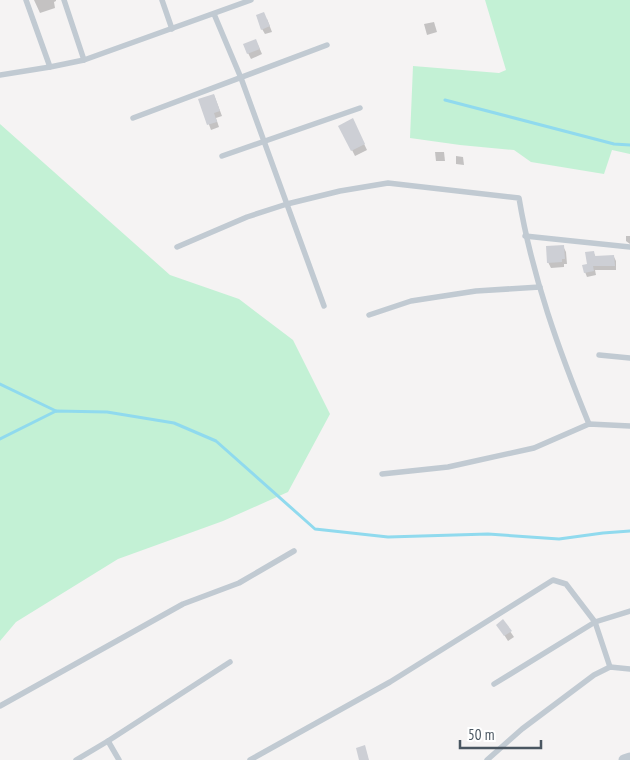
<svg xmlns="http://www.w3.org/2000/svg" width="630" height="760" font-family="'PT Sans Narrow',sans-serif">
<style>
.green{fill:#c3f1d5}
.shadow{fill:#0003}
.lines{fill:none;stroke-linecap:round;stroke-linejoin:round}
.stream{stroke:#90daee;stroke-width:3}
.building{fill:#cdcfd5}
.lane{stroke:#c1cad2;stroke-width:5.5}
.street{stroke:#c1cad2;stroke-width:11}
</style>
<rect width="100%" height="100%" fill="#f5f3f3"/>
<g class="green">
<polygon points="485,0 630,0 630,154 612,150 604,174 531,162 514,150 460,145 410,138 413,66 499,73 506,70"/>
<polygon points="0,124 170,275 239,299 293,340 330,414 288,492 223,521 118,559 16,622 0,641"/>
</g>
<g class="shadow">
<polygon points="34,0 56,0 56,1 54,2 55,8 40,13"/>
<polygon points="267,19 272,32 265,34 262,29"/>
<polygon points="434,22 437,32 427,35 424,24"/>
<polygon points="244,45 258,45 262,54 251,59"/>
<polygon points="214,95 222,116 216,118 219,127 211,130 200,100"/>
<polygon points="355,125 367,150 355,156 352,150"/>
<polygon points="435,152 444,152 445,161 436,161"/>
<polygon points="456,156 463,157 464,165 456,164"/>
<polygon points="626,236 630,236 630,244 626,241"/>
<polygon points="563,246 566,252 567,264 564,264 564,267 551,268 548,262"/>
<polygon points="593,252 596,257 614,257 616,261 616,270 595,270 596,275 587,277 585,272"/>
<polygon points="503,621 514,637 508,641 501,630"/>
</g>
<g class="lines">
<g class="stream">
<polyline points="445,100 614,144 630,145"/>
<polyline points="0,384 56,411"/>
<polyline points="0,439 56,411 107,412 174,423 216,441 315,529 388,537 488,534 559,539 603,533 630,531"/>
</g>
</g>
<g class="building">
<polygon points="264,12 270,26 261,30 256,15"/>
<polygon points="256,39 260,49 247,54 243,44"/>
<polygon points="214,94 220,111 214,113 217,122 207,125 198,99"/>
<polygon points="353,118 365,144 351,151 338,126"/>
<polygon points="564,245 565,259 562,259 562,262 547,263 546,246"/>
<polygon points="594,251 595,256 614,255 615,266 593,266 594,271 584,273 582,265 587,264 585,252"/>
<polygon points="503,619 512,631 504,636 496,625"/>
<polygon points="365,745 369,760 359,760 356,748"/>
</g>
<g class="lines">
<g class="lane">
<polyline points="26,0 50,67"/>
<polyline points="64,0 84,60"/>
<polyline points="162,0 172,29"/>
<polyline points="214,14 241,78 324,306"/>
<polyline points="0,75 50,67 84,60 251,0"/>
<polyline points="133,118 327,45"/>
<polyline points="222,156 360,108"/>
<polyline points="525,236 630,247"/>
<path d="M 177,247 L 247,217 L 287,204 L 340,191 L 388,183 L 519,198 C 532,276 559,351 589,424"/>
<polyline points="369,315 411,301 476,291 540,287"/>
<polyline points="599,355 630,358"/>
<polyline points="382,474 448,467 534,448 589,424 630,426"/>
<polyline points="494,684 595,622 630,611"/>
<polyline points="0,706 183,604 239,583 294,551"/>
<polyline points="108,741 230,662"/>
<polyline points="76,760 108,741 119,760"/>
<polyline points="250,760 390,682 553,580 566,584 595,622 610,667"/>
<polyline points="487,760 522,729 594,675 610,667 630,669"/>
</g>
<polyline class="street" points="624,760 630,758"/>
</g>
<path d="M460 740v8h81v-8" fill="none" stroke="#4a5661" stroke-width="2.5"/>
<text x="468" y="740" font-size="15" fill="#4a5661" stroke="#ffffff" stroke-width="4" paint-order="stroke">50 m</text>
</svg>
